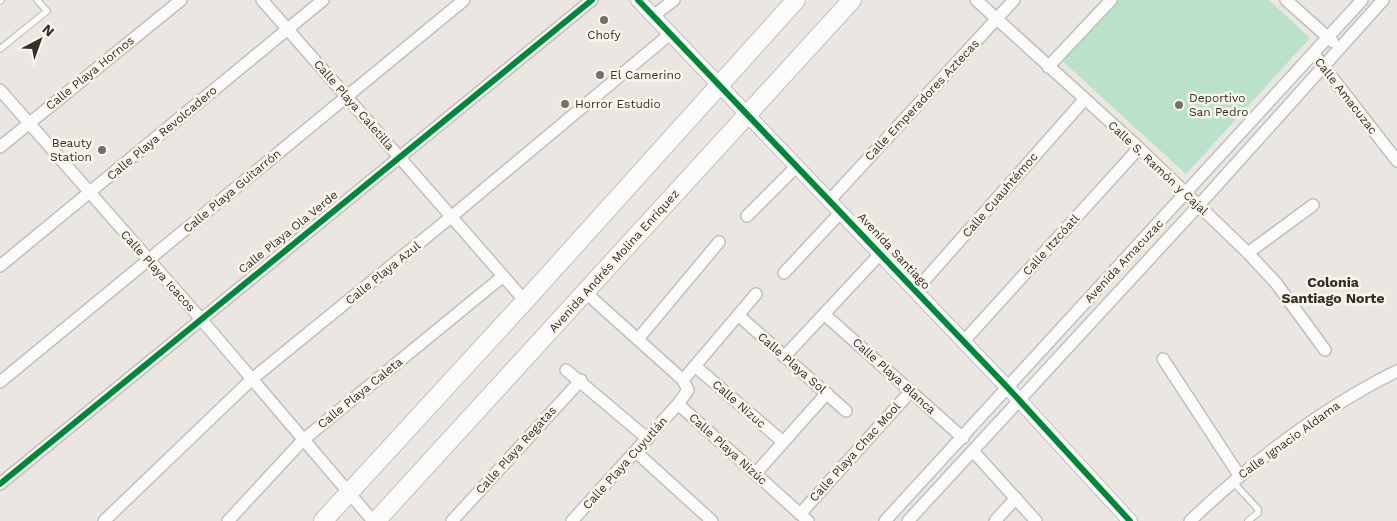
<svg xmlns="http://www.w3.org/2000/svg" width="1397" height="521" font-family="'Work Sans',sans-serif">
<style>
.green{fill:#bae2cb}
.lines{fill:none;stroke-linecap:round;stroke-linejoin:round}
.service-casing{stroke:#c1bfbc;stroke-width:8}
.minor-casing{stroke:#c1bfbc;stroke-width:14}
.tertiary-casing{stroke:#c1bfbc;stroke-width:16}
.primary-casing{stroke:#c1bfbc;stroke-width:20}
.service{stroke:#fcfbfb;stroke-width:5.5}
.minor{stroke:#fcfbfb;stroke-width:11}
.tertiary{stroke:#fcfbfb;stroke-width:14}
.primary{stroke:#fcfbfb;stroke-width:18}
.cycleway-casing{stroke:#faf6eb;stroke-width:9}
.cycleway{stroke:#00873e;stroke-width:6}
.poi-dot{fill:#72716c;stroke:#faf6eb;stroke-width:2}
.labels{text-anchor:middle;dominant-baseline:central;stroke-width:5;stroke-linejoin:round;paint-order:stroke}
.poi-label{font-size:12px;fill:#32312c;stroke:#faf6eb;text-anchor:start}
.street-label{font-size:12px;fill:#32312c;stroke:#faf6eb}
.neighbourhood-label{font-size:14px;font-weight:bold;fill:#322f27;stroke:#faf6eb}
</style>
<rect width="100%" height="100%" fill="#eae7e2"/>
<polygon class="green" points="1116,0 1269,0 1310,38 1186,174 1061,60"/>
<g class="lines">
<defs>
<g id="service">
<polyline points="0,1 1,0"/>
<polyline points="0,49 47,11 37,0"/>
<polyline points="1232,481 1258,509 1258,513 1248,521"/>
</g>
<g id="minor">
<polyline points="262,0 525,301"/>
<polyline points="976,0 1139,148 1248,253 1276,283 1325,350"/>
<polyline points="1286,0 1333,42"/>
<polyline points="653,16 674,0"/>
<polyline points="1314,54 1397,161"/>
<polyline points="1048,67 1111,0"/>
<polyline points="0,90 200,318 373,521"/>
<polyline points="0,147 181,0"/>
<polyline points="830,200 1014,0"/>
<polyline points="747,216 797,166"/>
<polyline points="1248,253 1313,205"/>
<polyline points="0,266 323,0"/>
<polyline points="784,273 841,212"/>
<polyline points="915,291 1084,100"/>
<polyline points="824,314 963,438"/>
<polyline points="738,315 846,411"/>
<polyline points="638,339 719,242"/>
<polyline points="963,342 1139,148"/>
<polyline points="784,357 880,254"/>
<polyline points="1163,359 1239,475"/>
<polyline points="695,366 783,442"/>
<polyline points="566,370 648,439"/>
<polyline points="683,380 756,294"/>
<polyline points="0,382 464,0"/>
<polyline points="678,404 808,521"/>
<polyline points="973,451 1036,521"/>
<polyline points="636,452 712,521"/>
<polyline points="755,474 827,393"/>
<polyline points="0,484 592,0"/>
<polyline points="800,514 911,391"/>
<polyline points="104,521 252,379 451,217 670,34"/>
<polyline points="228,521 303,440 502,277"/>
<polyline points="452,521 581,380"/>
<polyline points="572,521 678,404 688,390 683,380 585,292"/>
<polyline points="885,521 1362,0"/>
<polyline points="908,521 1199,205 1383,0"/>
<polyline points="995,521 1016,498"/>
<path d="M 1190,521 C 1252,462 1320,409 1397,371"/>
</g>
<polyline id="tertiary" points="638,0 1008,388 1130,521"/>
<g id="primary">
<polyline points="323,521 525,301 796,0"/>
<polyline points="376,521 852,0"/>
</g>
</defs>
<use href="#service" class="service-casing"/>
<use href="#minor" class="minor-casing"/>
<use href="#tertiary" class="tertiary-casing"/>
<use href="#primary" class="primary-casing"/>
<use href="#service" class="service"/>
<use href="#minor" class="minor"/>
<use href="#tertiary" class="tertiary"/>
<use href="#primary" class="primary"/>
<defs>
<g id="cycleway">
<polyline points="638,0 1008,388 1130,521"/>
<polyline points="0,484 592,0"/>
</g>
</defs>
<use href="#cycleway" class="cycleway-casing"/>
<use href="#cycleway" class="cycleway"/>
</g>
<g class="poi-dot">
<circle cx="604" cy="20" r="5"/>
<circle cx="600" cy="75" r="5"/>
<circle cx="565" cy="104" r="5"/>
<circle cx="1179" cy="105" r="5"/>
<circle cx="102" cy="150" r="5"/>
</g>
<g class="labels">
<g class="poi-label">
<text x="604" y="35" text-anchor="middle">Chofy</text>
<text x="610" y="75">El Camerino</text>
<text x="1189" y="98">Deportivo<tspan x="1189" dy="14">San Pedro</tspan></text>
<text x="575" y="104">Horror Estudio</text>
<text x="92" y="143" text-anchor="end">Beauty<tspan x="92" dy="14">Station</tspan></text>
</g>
<g class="street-label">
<text transform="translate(90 73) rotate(-39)">Calle Playa Hornos</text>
<text transform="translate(1346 96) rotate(52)">Calle Amacuzac</text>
<text transform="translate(922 100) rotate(-47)">Calle Emperadores Aztecas</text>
<text transform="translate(354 105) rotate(49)">Calle Playa Caletilla</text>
<text transform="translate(162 133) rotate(-40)">Calle Playa Revolcadero</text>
<text transform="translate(1158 168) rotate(43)">Calle S. Ramón y Cajal</text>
<text transform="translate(232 191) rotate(-40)">Calle Playa Guitarrón</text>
<text transform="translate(1000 195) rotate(-49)">Calle Cuauhtémoc</text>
<text transform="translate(288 232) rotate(-39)">Calle Playa Ola Verde</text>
<text transform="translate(1051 245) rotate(-48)">Calle Itzcóatl</text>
<text transform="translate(894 251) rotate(47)">Avenida Santiago</text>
<text transform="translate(614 261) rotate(-48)">Avenida Andrés Molina Enríquez</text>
<text transform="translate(1124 261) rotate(-47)">Avenida Amacuzac</text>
<text transform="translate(158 271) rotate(48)">Calle Playa Icacos</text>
<text transform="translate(383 273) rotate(-39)">Calle Playa Azul</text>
<text transform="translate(792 363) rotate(41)">Calle Playa Sol</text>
<text transform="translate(894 376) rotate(42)">Calle Playa Blanca</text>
<text transform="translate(360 393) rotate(-39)">Calle Playa Caleta</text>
<text transform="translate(739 404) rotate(41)">Calle Nizuc</text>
<text transform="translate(1289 440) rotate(-36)">Calle Ignacio Aldama</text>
<text transform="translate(728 449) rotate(42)">Calle Playa Nizúc</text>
<text transform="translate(516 450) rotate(-48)">Calle Playa Regatas</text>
<text transform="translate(855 452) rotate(-48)">Calle Playa Chac Mool</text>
<text transform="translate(625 463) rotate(-48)">Calle Playa Cuyutlán</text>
</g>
<g class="neighbourhood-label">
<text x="1333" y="282">Colonia<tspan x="1333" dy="16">Santiago Norte</tspan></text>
</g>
</g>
<g transform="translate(40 40) rotate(41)" stroke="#faf6eb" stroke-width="4" paint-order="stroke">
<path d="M0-4L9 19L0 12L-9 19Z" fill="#32312c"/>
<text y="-8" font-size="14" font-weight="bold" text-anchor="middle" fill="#32312c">N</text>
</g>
</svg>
